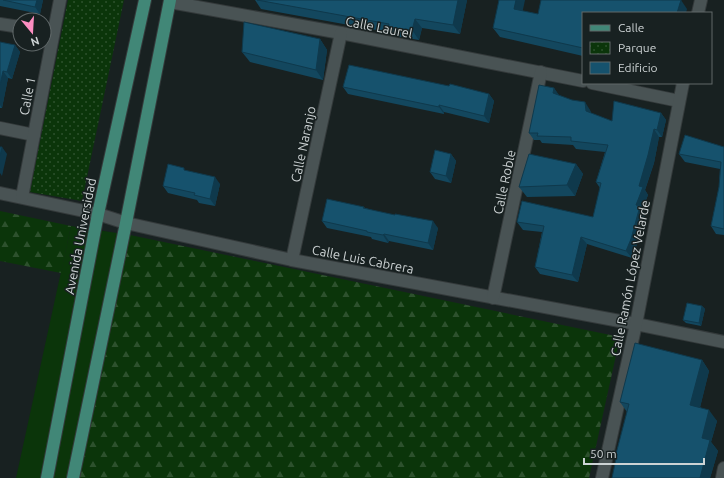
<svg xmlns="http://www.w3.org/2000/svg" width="724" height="478" font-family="Ubuntu,sans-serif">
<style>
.green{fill:#0b350a}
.forest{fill:url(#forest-firs)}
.park{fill:url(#park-dots)}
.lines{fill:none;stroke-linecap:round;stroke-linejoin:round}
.minor-casing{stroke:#343a3b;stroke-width:14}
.major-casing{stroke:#343a3b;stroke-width:14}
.minor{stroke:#495354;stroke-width:12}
.major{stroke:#418777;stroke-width:12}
.wall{fill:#13475e}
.shaded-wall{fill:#0f394c}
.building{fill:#16526d;stroke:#0f394c}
.labels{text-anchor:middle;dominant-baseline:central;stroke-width:3;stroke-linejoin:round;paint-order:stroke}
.street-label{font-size:13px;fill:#cdd3d4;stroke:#182121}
</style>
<defs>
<pattern id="forest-firs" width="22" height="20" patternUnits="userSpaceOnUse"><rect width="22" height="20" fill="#0b350a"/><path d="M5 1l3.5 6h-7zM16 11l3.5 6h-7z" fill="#2d512d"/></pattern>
<pattern id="park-dots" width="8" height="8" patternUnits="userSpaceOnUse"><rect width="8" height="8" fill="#0b350a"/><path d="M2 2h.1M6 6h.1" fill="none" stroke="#2d512d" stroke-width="1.8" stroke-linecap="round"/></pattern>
</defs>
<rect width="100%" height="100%" fill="#182121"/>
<polygon class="green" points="71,226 130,235 76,478 16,478"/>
<g class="forest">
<polygon points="0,211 71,226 61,273 0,261"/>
<polygon points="130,235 620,337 589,478 76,478"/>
</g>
<polygon class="park" points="68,0 124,0 82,201 30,192"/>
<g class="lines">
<defs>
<g id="minor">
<polyline points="170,2 341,33 583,81"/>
<polyline points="698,13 701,0"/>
<polyline points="0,24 20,27"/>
<polyline points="592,83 679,101"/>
<polyline points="0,128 34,135"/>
<polyline points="0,193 98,214 126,223 292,260 636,324 724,342"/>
<polyline points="22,197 60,0"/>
<polyline points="292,260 341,33"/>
<polyline points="493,298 541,72"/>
<polyline points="602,478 636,324 683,83"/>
<polyline points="722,478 724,468"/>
</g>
<g id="major">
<polyline points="47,478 98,214 145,0"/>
<polyline points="73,478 126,223 170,0"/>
</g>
</defs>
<use href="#minor" class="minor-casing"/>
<use href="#major" class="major-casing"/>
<use href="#minor" class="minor"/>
<use href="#major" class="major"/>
</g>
<g class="wall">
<polygon points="0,0 43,0 40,14 0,6"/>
<polygon points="255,0 467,0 460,34 422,28 419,40 395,36 393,33 261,9"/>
<polygon points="687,9 583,13 583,56 500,37 493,28 523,11 538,14"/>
<polygon points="320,39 327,50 323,80 250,62 242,52"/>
<polygon points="0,42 15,45 20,52 12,79 8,78 2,108 0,108"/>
<polygon points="343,87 489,94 494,101 489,123 444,112 444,114 348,94"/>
<polygon points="554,88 559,96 590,110 591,113 612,121 661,113 666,120 662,137 659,137 654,163 645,190 648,195 642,210 645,214 636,247 632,258 587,244 578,282 540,274 535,267 542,232 523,230 517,222 593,217 600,188 596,182 605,152 576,149 573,145 542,143 540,140 534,140 529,133"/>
<polygon points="724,147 724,235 716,234 711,226 719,187 720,169 685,162 679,154"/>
<polygon points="451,154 456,161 451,183 435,179 430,172"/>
<polygon points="576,164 583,174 575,196 527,197 519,187"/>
<polygon points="186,171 220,184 215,206 199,203 197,200 168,193 163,186"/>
<polygon points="364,207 365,208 438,228 433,250 389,241 388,243 372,239 371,237 327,228 322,221"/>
<polygon points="702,306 705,309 701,326 686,323 683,320"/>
<polygon points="702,360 709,371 700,407 717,421 711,442 718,451 710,478 612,478 617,456 616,454 627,412 620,402"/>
</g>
<g class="shaded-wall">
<polygon points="37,0 43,0 40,14 35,7"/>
<polygon points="458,0 467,0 460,34 453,25"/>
<polygon points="516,0 525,0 521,19 514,9"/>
<polygon points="681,0 687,9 686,13 677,13"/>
<polygon points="415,19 422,28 419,40 412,30"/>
<polygon points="320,39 327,50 323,80 316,70"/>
<polygon points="15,45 20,52 12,79 7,72"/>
<polygon points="3,71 8,78 2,108 0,105 0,85"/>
<polygon points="554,88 559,95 558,101 553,93"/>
<polygon points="489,94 494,101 489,123 484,116"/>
<polygon points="585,102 590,110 591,119 586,111"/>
<polygon points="439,105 444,112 444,114 439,107"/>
<polygon points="661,113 666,120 662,137 657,130"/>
<polygon points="654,129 659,137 654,163 645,190 648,195 642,210 645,214 636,247 632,258 626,251 636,205 639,186"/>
<polygon points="2,147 7,154 2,176 0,173 0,156"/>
<polygon points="451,154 456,161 451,183 446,176"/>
<polygon points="576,164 583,174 575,196 567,185"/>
<polygon points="215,177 220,184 215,206 210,199"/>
<polygon points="433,221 438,228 433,250 428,243"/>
<polygon points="384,234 389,241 388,243 383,235"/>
<polygon points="581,237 587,244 578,282 572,275"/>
<polygon points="702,306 705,309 701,326 699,323"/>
<polygon points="702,360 709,371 698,416 690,405"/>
<polygon points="709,410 717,421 711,442 718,451 710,478 700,478 702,438"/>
</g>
<g class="building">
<polygon points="3,0 37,0 35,7"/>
<polygon points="257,0 458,0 453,25 415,19 412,30 389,27 389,24"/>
<polygon points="499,0 516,0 514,9 538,14 541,0 681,0 677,13 583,13 583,48 493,28"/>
<polygon points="244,22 320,39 316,70 242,52"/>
<polygon points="0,42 15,45 7,72 3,71 0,85"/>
<polygon points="349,65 449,86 450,84 489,94 484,116 439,105 439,107 343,87"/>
<polygon points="539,85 554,88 553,93 572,100 585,102 586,111 612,121 614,101 661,113 657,130 654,129 648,155 639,186 643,187 636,205 640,206 631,239 626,251 581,237 572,275 535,267 544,226 517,222 522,201 593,217 601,183 596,182 608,145 571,141 571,137 537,136 538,133 529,133"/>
<polygon points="685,135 724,147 724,229 711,226 719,187 721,162 679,154"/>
<polygon points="0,147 2,147 0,156"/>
<polygon points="435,150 451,154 446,176 430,172"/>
<polygon points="529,154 576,164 567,185 519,187"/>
<polygon points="168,164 184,168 184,170 215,177 210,199 194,195 195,193 163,186"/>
<polygon points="327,199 364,207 363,208 395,215 395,214 433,221 428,243 384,234 383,235 367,232 367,231 322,221"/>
<polygon points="687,303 702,306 699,323 683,320"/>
<polygon points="635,343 702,360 690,405 709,410 702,438 710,440 700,478 612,478 617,454 616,454 629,404 620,402"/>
</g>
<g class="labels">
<g class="street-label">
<text transform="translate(379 27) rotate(11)">Calle Laurel</text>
<text transform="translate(27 96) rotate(-79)">Calle 1</text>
<text transform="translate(303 144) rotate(-78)">Calle Naranjo</text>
<text transform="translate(504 182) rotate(-78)">Calle Roble</text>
<text transform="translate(80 236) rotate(-79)">Avenida Universidad</text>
<text transform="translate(363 259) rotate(11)">Calle Luis Cabrera</text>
<text transform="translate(630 278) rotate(-79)">Calle Ramón López Velarde</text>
</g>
</g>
<rect x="582" y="12" width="130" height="72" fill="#182121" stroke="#606869"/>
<rect x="590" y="25" width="20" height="6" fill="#418777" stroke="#606869"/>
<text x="618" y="32" font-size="12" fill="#cdd3d4">Calle</text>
<rect x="590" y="42" width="20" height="12" fill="url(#park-dots)" stroke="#606869"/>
<text x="618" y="52" font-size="12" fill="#cdd3d4">Parque</text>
<rect x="590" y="62" width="20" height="12" fill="#16526d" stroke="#606869"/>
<text x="618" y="72" font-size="12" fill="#cdd3d4">Edificio</text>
<g transform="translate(32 32) rotate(162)"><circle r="19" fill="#182121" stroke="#606869"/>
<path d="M0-3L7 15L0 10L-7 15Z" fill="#fd8ec1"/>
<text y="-6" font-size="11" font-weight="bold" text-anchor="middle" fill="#cdd3d4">N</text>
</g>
<path d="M584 458v6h120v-6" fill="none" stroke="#cdd3d4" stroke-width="2"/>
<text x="590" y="458" font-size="12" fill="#cdd3d4" stroke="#182121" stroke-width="3" paint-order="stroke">50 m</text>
</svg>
